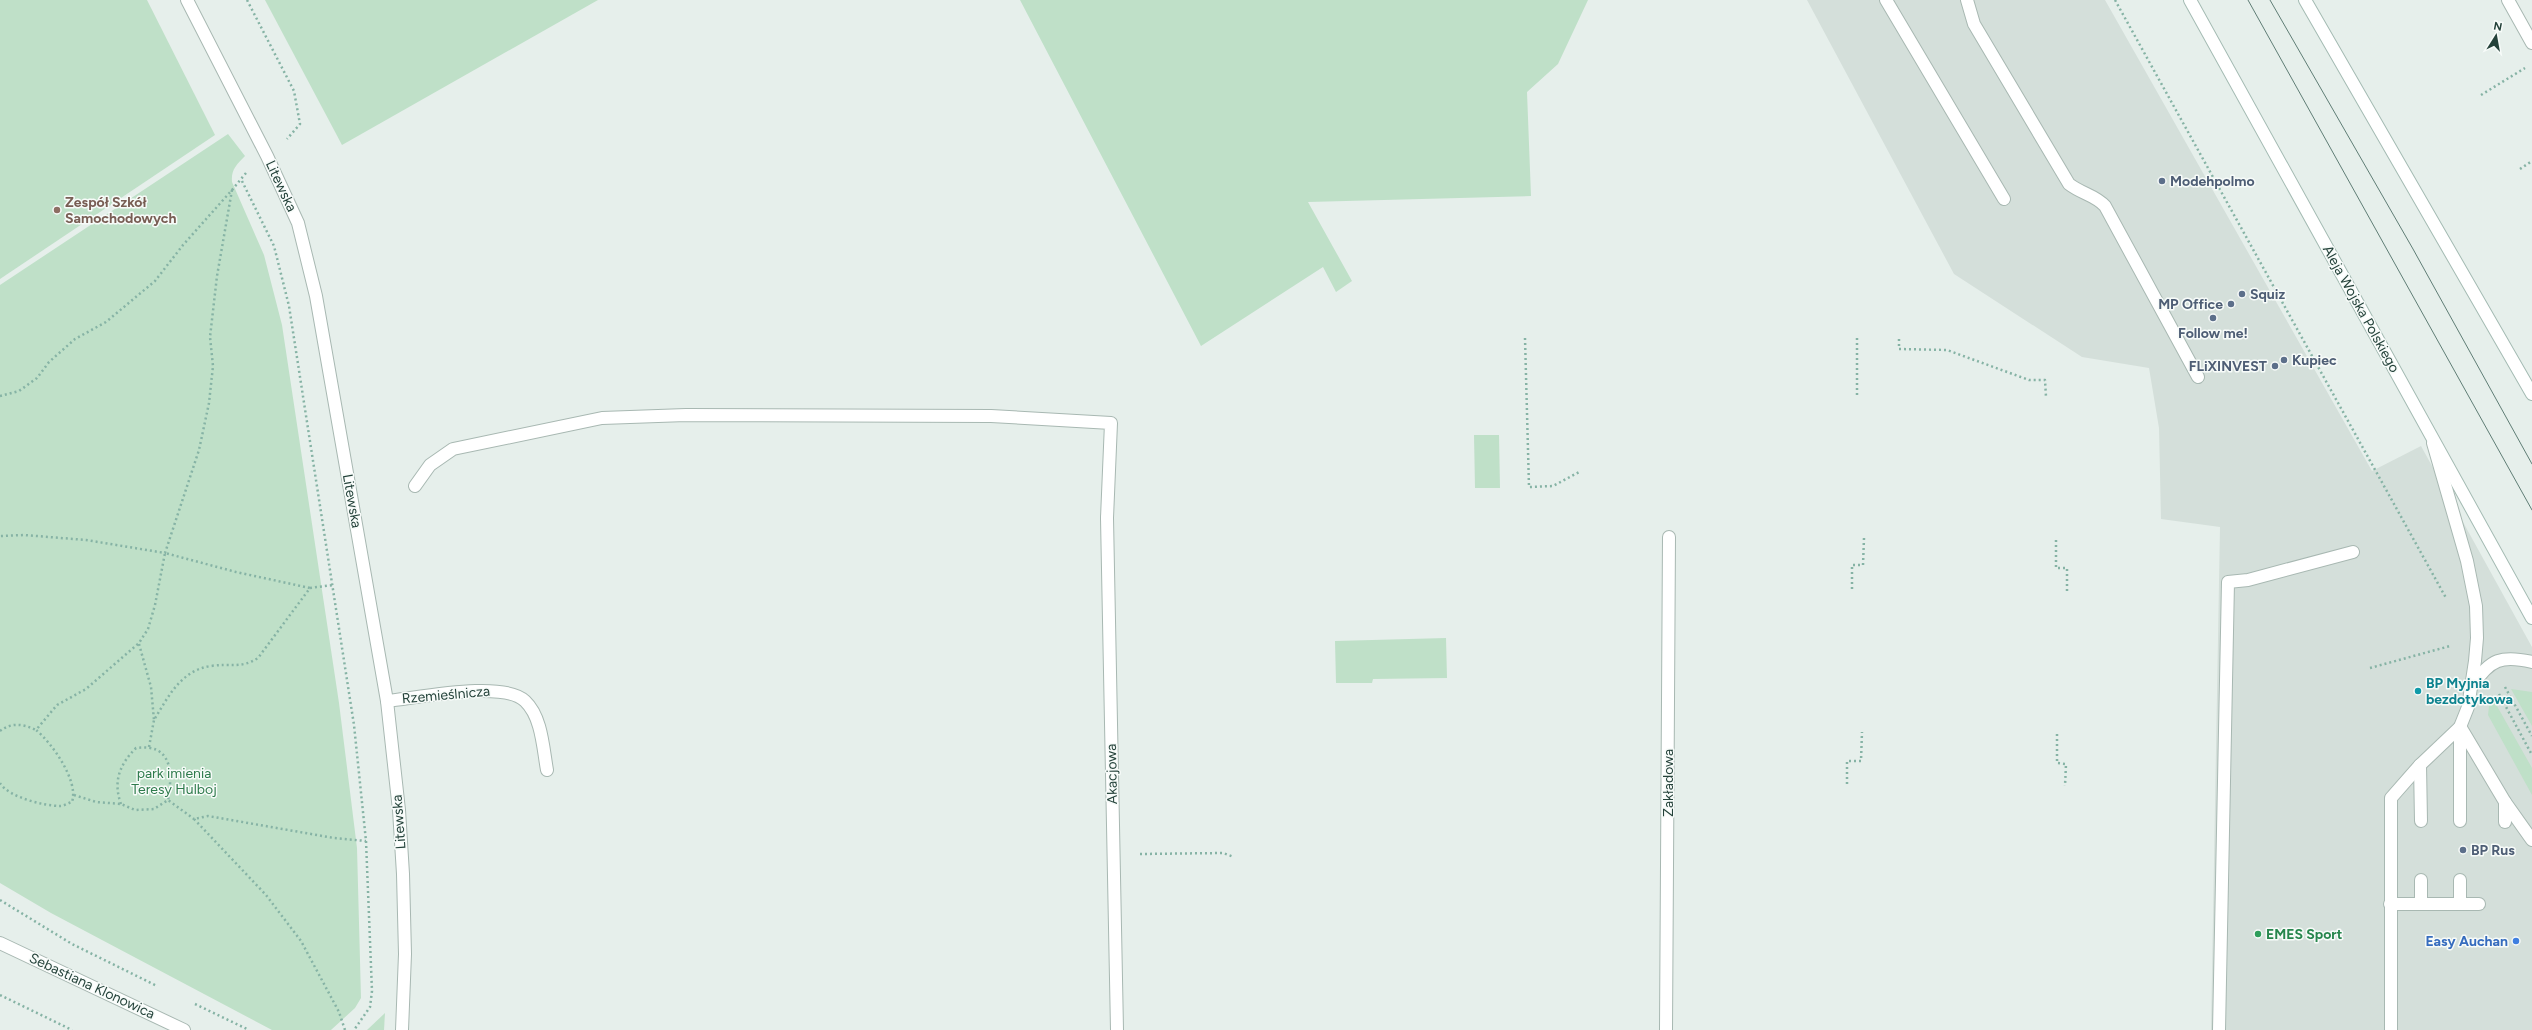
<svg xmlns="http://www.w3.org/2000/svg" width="2532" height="1030" font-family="Figtree,sans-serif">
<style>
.built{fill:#d4dfda}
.green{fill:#bfe0c8}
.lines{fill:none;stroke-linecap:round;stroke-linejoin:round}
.service-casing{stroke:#a8b8b2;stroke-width:14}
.minor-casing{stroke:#a8b8b2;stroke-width:14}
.tertiary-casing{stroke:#a8b8b2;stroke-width:14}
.secondary-casing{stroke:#a4bbb3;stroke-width:14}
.path{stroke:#86b3a5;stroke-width:2.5;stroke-dasharray:2 3;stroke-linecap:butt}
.service{stroke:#fff;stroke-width:12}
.minor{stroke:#fff;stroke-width:12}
.tertiary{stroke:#fff;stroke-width:12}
.secondary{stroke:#fff;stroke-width:12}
.tram{stroke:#5f7d75;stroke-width:1}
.service-dot{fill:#5c6f8a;stroke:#f7fbf9;stroke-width:1.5}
.education-dot{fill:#8d6e63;stroke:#f7fbf9;stroke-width:1.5}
.culture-dot{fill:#0f9aa8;stroke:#f7fbf9;stroke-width:1.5}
.leisure-dot{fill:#2e9e5b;stroke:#f7fbf9;stroke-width:1.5}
.shop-dot{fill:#3f7fe0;stroke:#f7fbf9;stroke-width:1.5}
.labels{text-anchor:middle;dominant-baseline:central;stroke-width:3;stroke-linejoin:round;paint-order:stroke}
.service-label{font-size:14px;font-weight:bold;fill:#4e5e75;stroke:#f7fbf9;text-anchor:start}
.street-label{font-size:14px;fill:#24423a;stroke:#f7fbf9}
.education-label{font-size:14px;font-weight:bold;fill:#785e54;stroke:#f7fbf9;text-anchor:start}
.culture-label{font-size:14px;font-weight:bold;fill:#0d838f;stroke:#f7fbf9;text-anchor:start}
.park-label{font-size:14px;fill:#2d7a4b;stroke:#f7fbf9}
.leisure-label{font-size:14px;font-weight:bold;fill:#27864d;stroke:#f7fbf9;text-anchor:start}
.shop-label{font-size:14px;font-weight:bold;fill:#366cbe;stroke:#f7fbf9;text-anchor:end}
</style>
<rect width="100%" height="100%" fill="#e6efeb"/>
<polygon class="built" points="1807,0 2105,0 2372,471 2421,446 2532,647 2532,1030 2211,1030 2220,527 2161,519 2159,428 2149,368 2082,357 1954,274"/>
<g class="green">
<polygon points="0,0 147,0 215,135 0,279"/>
<polygon points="265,0 598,0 342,145"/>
<polygon points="1020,0 1588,0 1558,64 1527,92 1531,196 1308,202 1352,281 1336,292 1323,267 1201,346"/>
<path d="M 228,134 L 245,156 C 236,165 231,170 232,182 L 264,255 L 282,325 L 339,703 L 357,848 L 361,998 L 355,1008 L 331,1030 L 272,1030 L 51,913 L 0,883 L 0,285 Z"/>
<polygon points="1474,435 1499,435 1500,488 1475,488"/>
<polygon points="1446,638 1447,678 1373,679 1372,683 1336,683 1335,641"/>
<polygon points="2511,689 2532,692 2532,726"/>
<polygon points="2493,699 2532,768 2532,795 2488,715 2489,706"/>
<polygon points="385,1013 384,1030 367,1030"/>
</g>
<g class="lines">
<defs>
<g id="service">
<polyline points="1886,0 2004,199"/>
<path d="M 1967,0 L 1974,24 L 2069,184 C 2082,194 2095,195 2105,206 L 2198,377"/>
<polyline points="2508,0 2532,43"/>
<polyline points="2433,443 2467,561 2476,606 2477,638 2475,661 2468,707 2460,727 2460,821"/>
<polyline points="415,486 430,465 453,449 602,418 686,415 991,416 1111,423 1107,518"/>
<path d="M 2473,685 C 2490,659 2502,655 2532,662"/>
<path d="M 387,701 C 418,698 503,680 525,701 C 542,717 543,748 547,770"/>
<polyline points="2461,728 2505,802 2532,840"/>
<polyline points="2420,765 2421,821"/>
<polyline points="2505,802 2505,822"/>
<polyline points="2421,880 2421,904"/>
<polyline points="2390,904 2479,904"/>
<polyline points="2460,904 2460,880"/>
<polyline points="2219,1030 2228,582 2248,580 2353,552"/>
<polyline points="2391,1030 2391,798 2420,765 2460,727"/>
</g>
<g id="minor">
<polyline points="187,0 267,156 298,223 316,296 387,701 399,810 403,874 405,954 402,1030"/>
<polyline points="1107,518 1117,1030"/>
<polyline points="1666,1030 1669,537"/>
</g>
<polyline id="tertiary" points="0,943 184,1030"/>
<g id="secondary">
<polyline points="2190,0 2532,618"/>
<polyline points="2305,0 2532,394"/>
</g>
</defs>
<use href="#service" class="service-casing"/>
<use href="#minor" class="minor-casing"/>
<use href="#tertiary" class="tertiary-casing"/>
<use href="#secondary" class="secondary-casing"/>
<g class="path">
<polyline points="247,0 294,91 300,124 287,139"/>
<polyline points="2115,0 2446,598"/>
<polyline points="2481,95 2525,68"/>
<polyline points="2520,169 2532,161"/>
<polyline points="246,173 241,179 274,246 289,306 354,725 366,841 372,991 370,1007 354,1030"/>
<polyline points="232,190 241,179"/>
<polyline points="1525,338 1529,487 1553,486 1581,471"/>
<polyline points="1899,339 1899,349 1947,350 2029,380 2045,380 2046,397"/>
<polyline points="1857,395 1857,338"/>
<polyline points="0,396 19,391 37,378 49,362 75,339 106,322 155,281 183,245 232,190 217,276 210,337 213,366 209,403 199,450 165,553 86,540 24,535 0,536"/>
<polyline points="2056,540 2056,568 2067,568 2067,592"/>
<polyline points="1852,589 1852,565 1863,565 1864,538"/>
<path d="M 139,644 L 151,687 L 154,720 C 168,697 181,670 211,666 C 230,663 241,669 258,658 L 310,588 L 333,585"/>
<polyline points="2370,668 2450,646"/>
<polyline points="2505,687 2532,736"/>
<polyline points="2499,694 2532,755"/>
<path d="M 0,731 C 12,722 23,724 36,730"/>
<polyline points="2057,734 2057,763 2066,764 2065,786"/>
<polyline points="149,747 154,720"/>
<path d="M 0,783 C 8,797 44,806 60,806 C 64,806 68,803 72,802 C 79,781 52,743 36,730 L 57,705 L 86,689 L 139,643 L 148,629 L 155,605 L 165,553 L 236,572 L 310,588"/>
<polyline points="1847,784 1847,761 1861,761 1862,732"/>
<polyline points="74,795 96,802 121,804 135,810 154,809 168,800 194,819"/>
<path d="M 121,804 C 113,782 119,765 136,748 C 172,743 173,772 168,800"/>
<polyline points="1140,854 1223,853 1234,857"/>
<polyline points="0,900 72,944 157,986"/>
<polyline points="0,995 72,1030"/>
<polyline points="195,1004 249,1030"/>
<polyline points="345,1030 339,1012 301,941 266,895 194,819 208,816 334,838 366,841"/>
</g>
<use href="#service" class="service"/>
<use href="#minor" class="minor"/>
<use href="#tertiary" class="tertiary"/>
<use href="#secondary" class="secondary"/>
<g class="tram">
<polyline points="2248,0 2532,510"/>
<polyline points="2270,0 2413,249 2532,464"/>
</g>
</g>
<g class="service-dot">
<circle cx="2162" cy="181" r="4"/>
<circle cx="2242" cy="294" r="4"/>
<circle cx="2231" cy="304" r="4"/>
<circle cx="2213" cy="318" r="4"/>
<circle cx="2284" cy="360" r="4"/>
<circle cx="2275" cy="366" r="4"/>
<circle cx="2463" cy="850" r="4"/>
</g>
<circle class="education-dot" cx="57" cy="210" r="4"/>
<circle class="culture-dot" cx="2418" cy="691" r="4"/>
<circle class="leisure-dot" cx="2258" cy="934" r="4"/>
<circle class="shop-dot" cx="2516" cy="941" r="4"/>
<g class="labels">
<g class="service-label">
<text x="2170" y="181">Modehpolmo</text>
<text x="2250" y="294">Squiz</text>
<text x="2223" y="304" text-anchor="end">MP Office</text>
<text x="2213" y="333" text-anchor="middle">Follow me!</text>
<text x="2292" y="360">Kupiec</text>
<text x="2267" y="366" text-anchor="end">FLiXINVEST</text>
<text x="2471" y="850">BP Rus</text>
</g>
<g class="street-label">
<text transform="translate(281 186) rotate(65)">Litewska</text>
<text transform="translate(2361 309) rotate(61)">Aleja Wojska Polskiego</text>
<text transform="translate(352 501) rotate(80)">Litewska</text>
<text transform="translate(446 695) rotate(-5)">Rzemieślnicza</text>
<text transform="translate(1112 774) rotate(-91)">Akacjowa</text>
<text transform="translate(1668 783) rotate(-90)">Zakładowa</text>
<text transform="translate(399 822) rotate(-94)">Litewska</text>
<text transform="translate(92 986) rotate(25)">Sebastiana Klonowica</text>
</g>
<g class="education-label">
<text x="65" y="202">Zespół Szkół<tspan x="65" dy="16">Samochodowych</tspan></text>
</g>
<g class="culture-label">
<text x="2426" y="683">BP Myjnia<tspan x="2426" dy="16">bezdotykowa</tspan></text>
</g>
<g class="park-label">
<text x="174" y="773">park imienia<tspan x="174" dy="16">Teresy Hulboj</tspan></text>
</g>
<g class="leisure-label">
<text x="2266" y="934">EMES Sport</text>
</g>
<g class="shop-label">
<text x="2508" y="941">Easy Auchan</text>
</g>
</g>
<g transform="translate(2496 36) rotate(11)" stroke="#f7fbf9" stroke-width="3" paint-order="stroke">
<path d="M0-3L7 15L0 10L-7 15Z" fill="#24423a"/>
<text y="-6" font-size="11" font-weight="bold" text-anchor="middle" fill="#24423a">N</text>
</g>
</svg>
